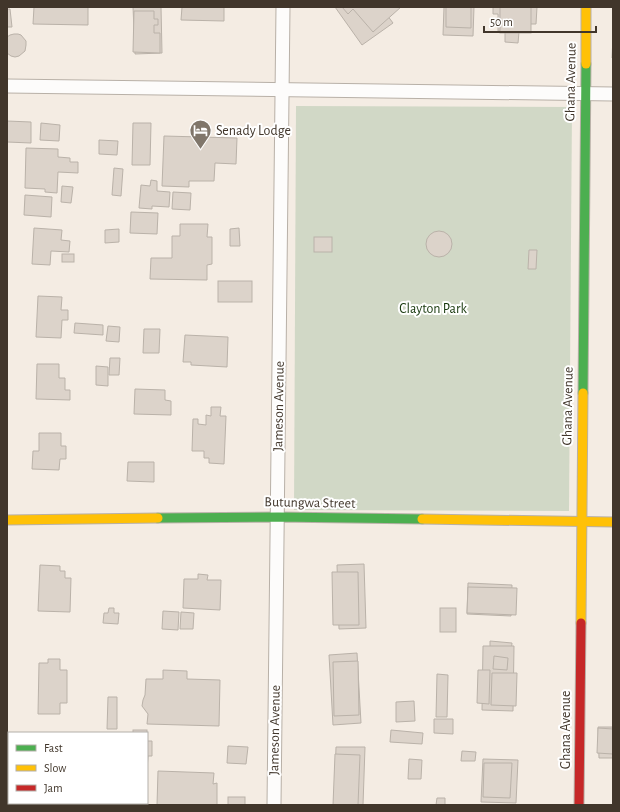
<svg xmlns="http://www.w3.org/2000/svg" width="620" height="812" font-family="'Alegreya Sans',sans-serif">
<style>
.green{fill:#d1d8c6}
.building{fill:#dcd3ca;stroke:#bab2a9}
.lines{fill:none;stroke-linecap:round;stroke-linejoin:round}
.street-casing{stroke:#b8b0a7;stroke-width:15}
.fast-casing{stroke:#b8b0a7;stroke-width:11}
.slow-casing{stroke:#b8b0a7;stroke-width:11}
.jam-casing{stroke:#b8b0a7;stroke-width:11}
.street{stroke:#fdfcfb;stroke-width:13}
.fast{stroke:#4caf50;stroke-width:9}
.slow{stroke:#ffc107;stroke-width:9}
.jam{stroke:#c62828;stroke-width:9}
.labels{text-anchor:middle;dominant-baseline:central;stroke-width:4;stroke-linejoin:round;paint-order:stroke}
.street-label{font-size:14px;fill:#41362b;stroke:#fff}
.poi-label{font-size:14px;fill:#41362b;stroke:#fff;text-anchor:start}
.park-label{font-size:14px;fill:#16370b;stroke:#fff}
</style>
<rect width="100%" height="100%" fill="#f4ece3"/>
<polygon class="green" points="296,106 572,107 569,511 294,510"/>
<g class="building">
<polygon points="34,7 88,7 88,25 33,24"/>
<polygon points="133,7 161,7 162,53 135,54"/>
<polygon points="182,7 224,7 224,21 181,20"/>
<polygon points="335,7 381,7 393,23 362,45"/>
<polygon points="342,7 401,7 373,32 353,9 348,14"/>
<polygon points="444,7 474,7 473,36 443,35"/>
<polygon points="446,7 471,7 471,28 446,27"/>
<polygon points="493,7 537,7 536,24 526,24 526,32 519,32 518,43 505,42 505,31 498,31 498,14 493,14"/>
<rect x="500" y="7" width="31" height="26"/>
<polygon points="7,9 10,9 12,27 7,27"/>
<polygon points="134,11 154,11 154,19 158,19 158,25 154,25 154,33 160,33 160,53 133,52"/>
<polygon points="14,34 18,34 21,35 26,41 26,45 25,51 19,56 15,57 11,56 7,53 7,37 10,35"/>
<polygon points="613,37 613,58 612,58"/>
<polygon points="7,121 31,122 31,143 7,142 7,155"/>
<polygon points="41,123 60,125 59,141 40,140"/>
<polygon points="133,123 151,123 150,165 132,165"/>
<polygon points="164,136 237,138 236,164 215,163 214,181 189,181 189,187 162,186"/>
<polygon points="99,140 118,141 117,155 99,154"/>
<polygon points="26,148 58,149 58,157 70,158 70,162 78,162 78,173 58,172 57,193 45,192 45,189 25,188"/>
<polygon points="114,168 123,169 121,196 112,195"/>
<polygon points="151,180 157,181 157,191 170,192 169,207 152,206 152,209 139,208 141,185 150,186"/>
<polygon points="62,186 73,187 71,203 61,202"/>
<polygon points="173,192 191,193 190,210 172,209"/>
<polygon points="25,195 52,197 51,217 24,215"/>
<polygon points="131,212 158,213 157,234 130,233"/>
<polygon points="180,224 208,224 207,237 212,237 212,264 207,265 207,280 150,279 151,258 172,258 172,236 180,236"/>
<polygon points="34,228 62,230 61,240 70,241 69,252 51,251 50,265 32,264"/>
<polygon points="239,228 240,246 230,246 230,229"/>
<polygon points="119,229 119,242 105,243 105,230"/>
<circle cx="439" cy="244" r="13"/>
<rect x="314" y="237" width="18" height="15"/>
<polygon points="529,250 537,250 536,269 528,269"/>
<rect x="62" y="254" width="12" height="8"/>
<rect x="218" y="281" width="34" height="21"/>
<polygon points="38,296 62,297 61,310 68,310 68,320 62,320 61,338 36,337"/>
<polygon points="75,323 103,325 103,335 74,333"/>
<polygon points="108,326 120,327 119,342 106,341"/>
<polygon points="144,329 160,329 159,353 143,353"/>
<polygon points="185,335 228,337 227,367 191,365 191,362 183,362"/>
<polygon points="110,358 120,358 119,375 109,375"/>
<polygon points="37,364 59,364 59,378 65,378 65,390 70,390 70,400 36,399"/>
<polygon points="96,366 108,367 108,386 96,385"/>
<polygon points="135,389 165,390 165,400 171,401 171,415 134,414"/>
<polygon points="211,407 221,407 220,416 226,416 224,464 209,463 209,458 204,458 204,451 192,451 193,419 198,419 198,424 206,425 206,415 211,416"/>
<polygon points="39,433 61,433 61,446 66,446 66,459 60,459 59,470 32,469 33,451 39,451"/>
<polygon points="128,462 154,462 154,482 127,481"/>
<polygon points="364,564 366,628 339,629 337,565"/>
<polygon points="40,565 60,566 60,571 65,571 65,578 71,578 70,612 38,611"/>
<polygon points="332,572 358,572 359,625 333,625"/>
<polygon points="198,574 208,575 207,580 221,580 220,610 183,608 184,579 198,579"/>
<polygon points="468,583 512,585 511,616 467,614"/>
<polygon points="468,587 517,588 516,615 467,613"/>
<polygon points="109,608 114,608 114,613 119,613 118,624 103,623 104,613 108,613"/>
<rect x="440" y="608" width="16" height="24"/>
<polygon points="163,611 179,612 178,630 162,629"/>
<polygon points="181,612 194,613 193,629 180,629"/>
<polygon points="490,641 512,643 511,655 490,654"/>
<polygon points="483,646 514,646 513,711 482,710"/>
<polygon points="357,653 361,723 333,725 329,655"/>
<polygon points="494,656 508,658 507,670 493,669"/>
<polygon points="48,659 60,659 60,670 67,670 67,703 60,703 60,714 38,714 39,663 48,663"/>
<polygon points="358,661 359,715 334,716 333,662"/>
<polygon points="163,670 187,671 187,679 220,680 219,726 147,724 148,714 142,706 143,700 145,695 146,679 163,679"/>
<polygon points="478,670 490,670 489,704 477,703"/>
<polygon points="492,673 517,673 516,706 491,705"/>
<polygon points="437,674 448,675 447,717 436,717"/>
<polygon points="108,697 117,697 117,729 107,729"/>
<polygon points="414,701 415,721 396,722 396,702"/>
<polygon points="434,719 453,719 453,734 434,733"/>
<polygon points="598,727 613,727 613,758 599,758"/>
<polygon points="598,728 613,729 613,754 597,753"/>
<rect x="133" y="730" width="14" height="3"/>
<polygon points="391,730 423,733 422,744 390,742"/>
<polygon points="147,741 152,741 152,756 148,756 147,770"/>
<polygon points="228,746 248,747 246,764 227,763"/>
<polygon points="336,747 365,747 363,805 334,805"/>
<polygon points="462,751 476,752 475,761 461,761"/>
<polygon points="335,754 360,755 358,805 333,805"/>
<polygon points="409,759 422,760 421,779 408,779"/>
<polygon points="483,759 518,760 516,803 481,802"/>
<polygon points="484,763 512,763 510,798 483,797"/>
<polygon points="158,771 214,773 213,784 217,783 217,805 157,805"/>
<rect x="228" y="797" width="17" height="8"/>
<polygon points="437,798 445,798 445,805 436,805"/>
</g>
<g class="lines">
<defs>
<g id="street">
<polyline points="7,86 613,94"/>
<polyline points="274,805 283,7"/>
</g>
<g id="fast">
<polyline points="583,393 586,64"/>
<polyline points="158,518 278,517 422,519"/>
</g>
<g id="slow">
<polyline points="586,64 586,7"/>
<polyline points="422,519 613,522"/>
<polyline points="7,520 158,518"/>
<polyline points="581,623 583,393"/>
</g>
<polyline id="jam" points="579,805 581,623"/>
</defs>
<use href="#street" class="street-casing"/>
<use href="#fast" class="fast-casing"/>
<use href="#slow" class="slow-casing"/>
<use href="#jam" class="jam-casing"/>
<use href="#street" class="street"/>
<use href="#fast" class="fast"/>
<use href="#slow" class="slow"/>
<use href="#jam" class="jam"/>
</g>
<defs>
<symbol id="hotel-pin" viewBox="-11 -11 22 30"><path d="M0 17L-7.5 6A9.5 9.5 0 1 1 7.5 6Z" fill="#80766b" stroke="#fff"/><path d="M-6-4.5h1.5V1H6V5H4.5V3h-9V5H-6ZM-4 0a1.8 1.8 0 1 1 3.6 0ZM.5 0V-2.5h3Q6-2.5 6 0Z" fill="#fff"/></symbol>
</defs>
<g fill-rule="evenodd">
<use href="#hotel-pin" x="188" y="118" width="25" height="34"/>
</g>
<g class="labels">
<g class="street-label">
<text transform="translate(571 82) rotate(-89)">Ghana Avenue</text>
<text transform="translate(279 406) rotate(-89)">Jameson Avenue</text>
<text transform="translate(568 406) rotate(-89)">Ghana Avenue</text>
<text transform="translate(310 503) rotate(1)">Butungwa Street</text>
<text transform="translate(275 730) rotate(-89)">Jameson Avenue</text>
<text transform="translate(566 730) rotate(-90)">Ghana Avenue</text>
</g>
<g class="poi-label">
<text x="216" y="131">Senady Lodge</text>
</g>
<g class="park-label">
<text x="433" y="309">Clayton Park</text>
</g>
</g>
<rect width="620" height="812" fill="none" stroke="#41362b" stroke-width="16"/>
<rect x="8" y="732" width="140" height="72" fill="#ffffff" stroke="#b3afaa"/>
<rect x="16" y="745" width="20" height="6" fill="#4caf50" stroke="#b3afaa"/>
<text x="44" y="752" font-size="12" fill="#41362b">Fast</text>
<rect x="16" y="765" width="20" height="6" fill="#ffc107" stroke="#b3afaa"/>
<text x="44" y="772" font-size="12" fill="#41362b">Slow</text>
<rect x="16" y="785" width="20" height="6" fill="#c62828" stroke="#b3afaa"/>
<text x="44" y="792" font-size="12" fill="#41362b">Jam</text>
<path d="M484 26v6h112v-6" fill="none" stroke="#41362b" stroke-width="2"/>
<text x="490" y="26" font-size="12" fill="#41362b" stroke="#ffffff" stroke-width="3" paint-order="stroke">50 m</text>
</svg>
